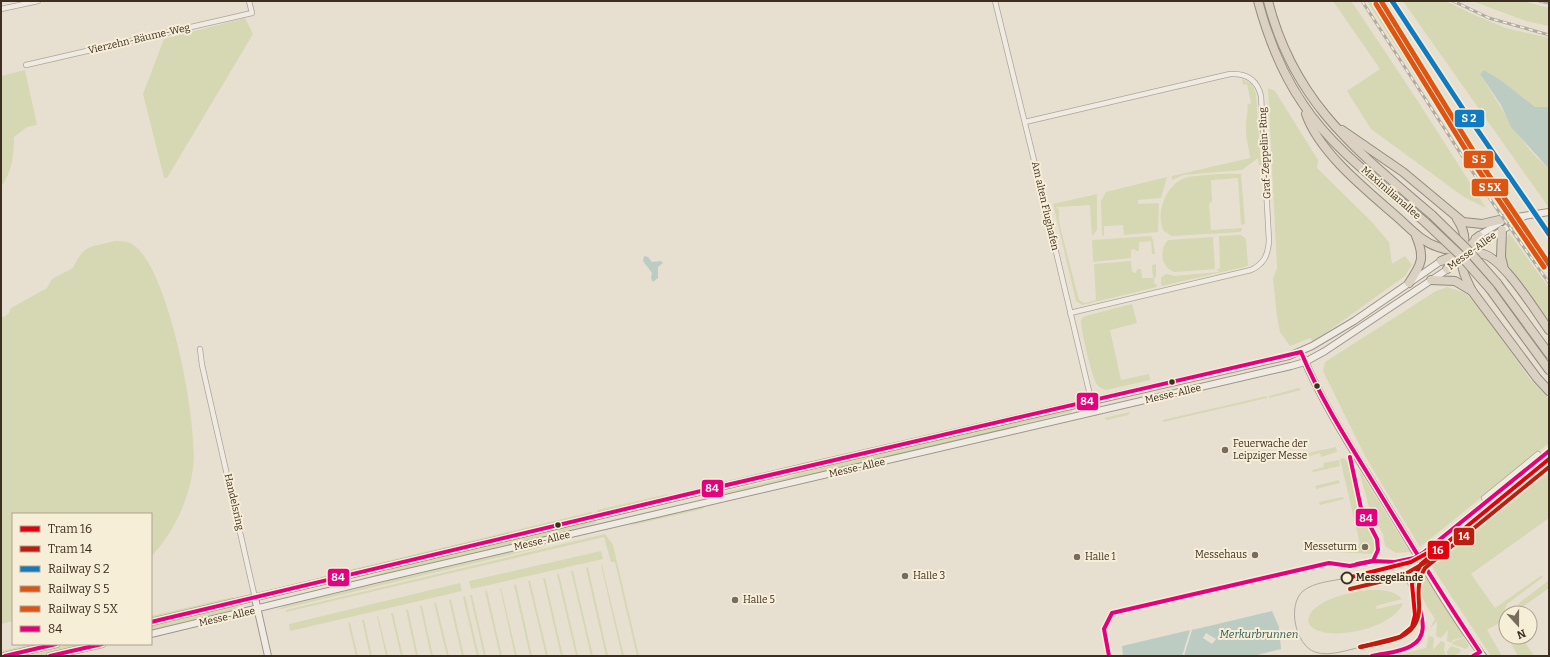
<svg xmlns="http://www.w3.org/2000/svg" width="1550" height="657" font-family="Bitter,serif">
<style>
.green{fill:#d6d7b3}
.water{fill:#bcccc2;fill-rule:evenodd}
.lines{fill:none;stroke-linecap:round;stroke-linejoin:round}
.street-casing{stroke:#ada599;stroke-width:6}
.secondary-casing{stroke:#9c958a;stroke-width:8}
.highway-casing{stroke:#928b80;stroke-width:10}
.street{stroke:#efebe3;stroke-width:4.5}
.secondary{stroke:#efebe3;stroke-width:6}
.highway{stroke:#dad1c2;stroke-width:8}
.tram{stroke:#afaaa2;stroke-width:1}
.rail-casing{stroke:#afaaa2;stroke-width:3}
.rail{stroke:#f7eed8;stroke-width:1.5;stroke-dasharray:4.5;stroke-linecap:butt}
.highway-bridge-casing{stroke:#928b80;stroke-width:10;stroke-linecap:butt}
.highway-bridge{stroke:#dad1c2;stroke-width:8}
.bus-1-casing{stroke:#f7eed8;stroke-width:7}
.bus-1{stroke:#e5007d;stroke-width:4}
.rail-1-casing{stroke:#f7eed8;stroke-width:8}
.rail-2-casing{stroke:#f7eed8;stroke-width:8}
.rail-3-casing{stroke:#f7eed8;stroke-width:8}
.rail-1{stroke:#107bc0;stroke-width:5}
.rail-2{stroke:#dd5413;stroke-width:5}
.rail-3{stroke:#dd5413;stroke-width:5}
.tram-1-casing{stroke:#f7eed8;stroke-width:7}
.tram-2-casing{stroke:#f7eed8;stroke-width:7}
.tram-1{stroke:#e3000f;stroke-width:4}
.tram-2{stroke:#bb1e10;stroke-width:4}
.bus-dot{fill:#3d2e20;stroke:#f7eed8;stroke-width:1.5}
.poi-dot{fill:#786c5e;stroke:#f7eed8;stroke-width:1.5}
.stop-dot{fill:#f7eed8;stroke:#3d2e20;stroke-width:2}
.labels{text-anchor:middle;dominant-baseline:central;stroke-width:4;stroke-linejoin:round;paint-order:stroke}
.street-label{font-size:10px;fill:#3d2e20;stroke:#f7eed8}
.poi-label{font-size:10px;fill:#3d2e20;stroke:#f7eed8;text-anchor:start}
.stop-label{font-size:10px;font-weight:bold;fill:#3d2e20;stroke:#f7eed8;text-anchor:start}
.water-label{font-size:11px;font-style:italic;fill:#2f5d5a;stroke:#f7eed8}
.line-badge{stroke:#f7eed8;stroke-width:1.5}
.badge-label{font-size:11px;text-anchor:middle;font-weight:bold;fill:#fff}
</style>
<rect width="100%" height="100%" fill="#e7e0d1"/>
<g class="green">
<polygon points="1333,1 1351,1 1356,8 1419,103 1486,208 1464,197 1371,129 1347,91 1380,69"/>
<polygon points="1367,1 1377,1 1435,97 1430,99"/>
<path d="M 1403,1 L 1446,1 L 1472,14 L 1506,28 L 1549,38 L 1549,112 L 1535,107 L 1502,81 L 1484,70 L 1480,74 C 1501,106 1519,144 1549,169 L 1549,208 Z"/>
<polygon points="1472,1 1523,1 1549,8 1549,26 1526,21"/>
<polygon points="245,18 253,34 167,178 164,178 143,94 164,39"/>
<path d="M 25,70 L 37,125 L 27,127 L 14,137 C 14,155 12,172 1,187 L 1,76 Z"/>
<path d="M 1242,79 L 1252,84 L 1256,94 L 1261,165 L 1259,165 L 1258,158 L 1242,170 L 1183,175 L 1172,180 L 1172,176 L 1250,158 C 1249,148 1246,139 1246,129 C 1245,122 1249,110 1247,105 L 1251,103 L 1247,84 L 1243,85 Z"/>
<polygon points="1268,88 1275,91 1318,160 1317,168 1370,220 1389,242 1392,264 1405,256 1412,265 1405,276 1313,342 1310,338 1290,346 1280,332 1277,317 1273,279 1277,268"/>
<path d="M 1241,174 L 1245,224 L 1241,225 L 1238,178 L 1211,180 L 1212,202 L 1209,203 L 1211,230 L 1242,228 L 1241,232 L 1172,236 L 1164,231 C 1155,214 1165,188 1182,179 C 1189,175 1233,173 1241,174 Z"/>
<polygon points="1167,177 1161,198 1138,200 1138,204 1159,203 1158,232 1124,235 1123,225 1104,226 1104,236 1102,235 1101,201 1106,192"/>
<polygon points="1097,194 1097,230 1092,236 1090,205 1056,207 1059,210 1059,222 1079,300 1085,303 1096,300 1094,264 1131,261 1132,272 1136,273 1137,269 1141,269 1142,278 1153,278 1152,265 1156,264 1156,276 1154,279 1154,283 1157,285 1157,287 1082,305 1076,301 1053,204"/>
<polygon points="1509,233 1549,288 1549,322 1506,262 1503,245"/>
<polygon points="1241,235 1246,239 1248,266 1162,286 1161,284 1161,278 1166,274 1175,276 1219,272 1217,269 1220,269 1219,236"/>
<polygon points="1151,236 1153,240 1155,254 1152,254 1151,241 1139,242 1139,251 1136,251 1134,249 1131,250 1131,258 1093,262 1092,240"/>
<path d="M 1213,237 L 1215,269 L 1175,272 C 1161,269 1158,248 1169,240 Z"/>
<path d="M 115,241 C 121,241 127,241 132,244 C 169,266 199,427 193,468 C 189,501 173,533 151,557 L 151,514 L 13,514 L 13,621 L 1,624 L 1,316 L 4,317 L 9,313 L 11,308 L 47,288 L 52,279 L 73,268 C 84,244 91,247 115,241 Z"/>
<polygon points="1447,287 1466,293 1477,305 1530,379 1549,399 1549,443 1420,547 1366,458 1323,371 1325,362 1436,291"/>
<path d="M 1132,304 L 1137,323 L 1110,330 L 1121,380 L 1149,374 L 1150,380 L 1106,390 C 1102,389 1099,387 1096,383 C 1091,372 1081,332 1081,321 L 1083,317 L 1089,315 Z"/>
<polygon points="1299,388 1301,390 1269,398 1269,396"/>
<polygon points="1267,396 1267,398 1163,422 1163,420"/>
<polygon points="1072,410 1072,412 1018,425 994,433 708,500 707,496 785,478 811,469"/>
<polygon points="1130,412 1128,415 1107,420 1104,418"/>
<polygon points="1336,447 1337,452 1321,457 1320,453 1309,456 1308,453"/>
<path d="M 1344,458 L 1346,461 L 1348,460 C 1355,478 1352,498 1361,515 C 1366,527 1383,541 1372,554 L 1334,552 L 1333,550 L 1360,544 L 1340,459 Z"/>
<polygon points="1339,460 1340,466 1313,472 1312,470 1324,467 1323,463"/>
<polygon points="1359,470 1410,552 1396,553 1385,546 1383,534 1370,511"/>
<polygon points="1549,472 1549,518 1471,574 1495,608 1542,575 1543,577 1507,604 1505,608 1506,635 1499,623 1487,630 1502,656 1491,656 1432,567"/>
<polygon points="1339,480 1340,483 1316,489 1315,486"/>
<polygon points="668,494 656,500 597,513 597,510"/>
<polygon points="1343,497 1344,499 1320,505 1319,502"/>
<polygon points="705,506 703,509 629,526 638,522"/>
<polygon points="591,512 594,514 336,576 320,577"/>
<polygon points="595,519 596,523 543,536 518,544 350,584 395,568"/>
<polygon points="605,534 613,545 639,656 637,656 615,562 611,562 604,537 286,612 286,610"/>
<polygon points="547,546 281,609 276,610 285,606 516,550"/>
<polygon points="601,551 603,559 471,589 469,581"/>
<polygon points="601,565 602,565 624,656 622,656"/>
<polygon points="588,567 608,656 606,656 586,568"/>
<polygon points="571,571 573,571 593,656 591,656"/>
<polygon points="557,574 559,574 578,656 576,656"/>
<path d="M 1425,577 L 1464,637 L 1453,640 L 1451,643 L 1447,641 L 1448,630 L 1441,638 L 1436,636 L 1437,621 L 1429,630 L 1435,619 C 1427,606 1415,591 1425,577 Z"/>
<polygon points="543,578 545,578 563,656 561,656"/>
<polygon points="528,581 530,581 548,656 546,656"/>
<polygon points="1548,581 1549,583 1547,585 1549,588 1517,611 1518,613 1516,613 1519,603"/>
<polygon points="460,583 462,591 290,631 289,624"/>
<polygon points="516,584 532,656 530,656 514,585"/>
<polygon points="500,588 501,588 517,656 515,656"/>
<path d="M 1368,590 C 1380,590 1393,589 1402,599 L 1376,606 L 1377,609 L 1403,603 C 1395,627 1333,642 1313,628 C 1309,625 1307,622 1309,617 C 1315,599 1352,592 1368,590 Z"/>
<polygon points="485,591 487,591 502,656 500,656"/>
<polygon points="470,595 472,595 486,656 484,656"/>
<polygon points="465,596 479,656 477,656 463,597"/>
<polygon points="233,597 235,599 151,619 151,616"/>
<polygon points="451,599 464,656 462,656 449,600"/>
<polygon points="434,603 436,603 449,656 447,656"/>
<polygon points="237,605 238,609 186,621 151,632 151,625"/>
<polygon points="420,606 422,606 433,656 431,656"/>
<polygon points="408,609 418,656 416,656 406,610"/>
<polygon points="391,613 393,613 403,656 401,656"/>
<polygon points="377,616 378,616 388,656 386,656"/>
<polygon points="362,620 364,620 372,656 370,656"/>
<polygon points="348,623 350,623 358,656 356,656"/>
<polygon points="1429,636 1434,638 1433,650 1441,641 1445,643 1444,650 1446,656 1393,656 1426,648"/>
<polygon points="1507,637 1522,637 1534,656 1518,656"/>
<polygon points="1464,638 1469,646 1466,649 1452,644 1454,641"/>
<polygon points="31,644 44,644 1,654 1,651"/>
<polygon points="69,644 89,644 38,656 17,656"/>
<polygon points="1451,646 1460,649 1461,652 1453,656 1447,656 1447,651"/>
</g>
<g class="water">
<polygon points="1484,70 1502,81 1535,107 1548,107 1549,169 1511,127 1501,105 1480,74"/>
<polygon points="644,256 648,257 652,262 661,261 663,263 658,267 658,278 653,282 651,278 652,273 643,261"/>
<path d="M 1272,611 L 1279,627 L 1281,649 L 1253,656 L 1184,656 L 1192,630 ZM 1206,633 L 1216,639 L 1212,644 L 1203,638 Z"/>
<polygon points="1190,630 1182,656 1123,656 1122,646"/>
</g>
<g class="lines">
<defs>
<g id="street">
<polyline points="995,1 1043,197 1094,412"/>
<polyline points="1,9 38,1"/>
<polyline points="26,65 252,13 249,1"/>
<path d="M 1025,122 L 1230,74 C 1246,73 1257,79 1261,96 L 1269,241 C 1268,255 1264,264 1251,270 L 1070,313"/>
<polyline points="200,349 202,365 255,598"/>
<polyline points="1484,498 1538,454"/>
</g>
<g id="secondary">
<polyline points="1510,218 1549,212"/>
<polyline points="1475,238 1501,222"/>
<polyline points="1484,242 1523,217"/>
<path d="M 1304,359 C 1325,409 1360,461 1388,507 C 1419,557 1448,610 1483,656"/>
<polyline points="255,598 268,656"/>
<polyline points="151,622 805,467 1289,356 1312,346 1354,321 1444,259"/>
<polyline points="151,634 374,580 1291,366 1305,362 1325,351 1451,267"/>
<polyline points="5,656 56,644"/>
<polyline points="50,656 102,644"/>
</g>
<g id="highway">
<path d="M 1258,1 C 1268,38 1281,72 1303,104 C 1334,151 1384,186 1425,222"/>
<path d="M 1268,1 C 1294,103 1356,150 1432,215"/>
<path d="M 1306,114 C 1319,152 1365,189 1395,215 C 1409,227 1420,241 1438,247 C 1456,254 1470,248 1486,241"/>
<polyline points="1342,130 1403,172 1463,222 1482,224 1512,217"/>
<polyline points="1502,230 1501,257 1504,269"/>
<path d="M 1479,236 C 1458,259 1458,263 1472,291 L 1537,378 L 1549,391"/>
<path d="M 1441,261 C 1455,255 1468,251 1483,254 C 1504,259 1536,312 1549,330"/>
<path d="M 1447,269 C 1462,252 1472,241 1457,219"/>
<polyline points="1431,280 1455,281 1472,291"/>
<path d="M 1409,283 C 1422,264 1425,257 1416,236"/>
<polyline points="1497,283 1549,354"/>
<polyline points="1490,289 1549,370"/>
</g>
</defs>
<use href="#street" class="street-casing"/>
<use href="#secondary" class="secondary-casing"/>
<use href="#highway" class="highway-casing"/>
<use href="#street" class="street"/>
<use href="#secondary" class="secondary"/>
<use href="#highway" class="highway"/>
<g class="tram">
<path d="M 1388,574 C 1402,575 1408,581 1412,593"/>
<path d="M 1347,578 C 1333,581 1314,582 1303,591 C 1287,605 1295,645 1315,652 C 1329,657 1347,650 1361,647"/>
</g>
<defs>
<g id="rail">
<polyline points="1362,1 1492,202 1549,283"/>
<polyline points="1453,1 1489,18 1549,35"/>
<polyline points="1539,1 1549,3"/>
</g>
</defs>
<use href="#rail" class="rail-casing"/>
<use href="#rail" class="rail"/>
<defs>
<g id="highway-bridge">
<polyline points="1432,215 1468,250 1497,283"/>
<polyline points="1425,222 1461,256 1490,289"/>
</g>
</defs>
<use href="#highway-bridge" class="highway-bridge-casing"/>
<use href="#highway-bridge" class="highway-bridge"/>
<defs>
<g id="bus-1">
<polyline points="1350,457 1361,508 1377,539 1378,550 1373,561 1357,564"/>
<path d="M 151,622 L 701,491 L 1301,352 C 1321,400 1349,443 1376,487 C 1410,543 1444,598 1480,652 L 1473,656"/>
<polyline points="5,656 56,644"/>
<polyline points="50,656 102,644"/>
<polyline points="1109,656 1104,629 1112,613 1329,563 1350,566 1373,561 1395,562 1414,558 1423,553 1549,451"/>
<path d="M 1372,656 C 1385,653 1399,653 1411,646 C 1437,632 1411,600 1417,578 C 1420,569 1428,562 1434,556"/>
</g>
</defs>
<use href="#bus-1" class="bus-1-casing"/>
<use href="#bus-1" class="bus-1"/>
<defs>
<polyline id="rail-1" points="1392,1 1463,109 1549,234"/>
<polyline id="rail-2" points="1381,1 1482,165 1549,264"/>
<polyline id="rail-3" points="1376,4 1477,168 1544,267"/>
</defs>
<use href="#rail-1" class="rail-1-casing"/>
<use href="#rail-2" class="rail-2-casing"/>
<use href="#rail-3" class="rail-3-casing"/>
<use href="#rail-1" class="rail-1"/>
<use href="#rail-2" class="rail-2"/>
<use href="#rail-3" class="rail-3"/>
<defs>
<g id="tram-1">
<polyline points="1347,578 1411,562 1431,551"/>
<polyline points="1361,647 1400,637 1412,627 1415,615 1412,584 1415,575 1421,564 1549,459"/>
</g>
<g id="tram-2">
<polyline points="1350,589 1400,577 1428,561"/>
<path d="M 1360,647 C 1387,641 1422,640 1419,603 C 1418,590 1418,580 1425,568 L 1549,467"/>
</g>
</defs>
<use href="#tram-1" class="tram-1-casing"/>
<use href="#tram-2" class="tram-2-casing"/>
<use href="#tram-1" class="tram-1"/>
<use href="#tram-2" class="tram-2"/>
</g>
<g class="bus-dot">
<circle cx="1172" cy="382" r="3.5"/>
<circle cx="1317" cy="386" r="3.5"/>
<circle cx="558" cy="525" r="3.5"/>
</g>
<g class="poi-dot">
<circle cx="1225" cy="450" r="4"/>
<circle cx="1365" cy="547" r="4"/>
<circle cx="1255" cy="555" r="4"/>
<circle cx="1077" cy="557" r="4"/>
<circle cx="905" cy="576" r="4"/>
<circle cx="735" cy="600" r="4"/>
</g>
<circle class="stop-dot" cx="1347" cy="578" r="5.5"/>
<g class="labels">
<g class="street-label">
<text transform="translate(139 39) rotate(-13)">Vierzehn-Bäume-Weg</text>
<text transform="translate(1265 153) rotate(-93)">Graf-Zeppelin-Ring</text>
<text transform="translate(1391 193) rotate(41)">Maximilianallee</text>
<text transform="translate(1045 206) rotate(77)">Am alten Flughafen</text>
<text transform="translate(1472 251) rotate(-36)">Messe-Allee</text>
<text transform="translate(1173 394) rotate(-13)">Messe-Allee</text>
<text transform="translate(857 468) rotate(-13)">Messe-Allee</text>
<text transform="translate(234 502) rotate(77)">Handelsring</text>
<text transform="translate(542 541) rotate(-13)">Messe-Allee</text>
<text transform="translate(227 617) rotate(-13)">Messe-Allee</text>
</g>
<g class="poi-label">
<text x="1233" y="444">Feuerwache der<tspan x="1233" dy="12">Leipziger Messe</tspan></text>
<text x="1357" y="547" text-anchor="end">Messeturm</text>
<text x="1247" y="555" text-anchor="end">Messehaus</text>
<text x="1085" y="557">Halle 1</text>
<text x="913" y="576">Halle 3</text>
<text x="743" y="600">Halle 5</text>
</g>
<g class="stop-label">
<text x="1356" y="578">Messegelände</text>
</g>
<g class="water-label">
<text x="1259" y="634">Merkurbrunnen</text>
</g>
</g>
<g class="line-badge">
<rect x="1454" y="109" width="31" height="19" rx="4" fill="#107bc0"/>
<rect x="1463" y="150" width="31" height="19" rx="4" fill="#dd5413"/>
<rect x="1471" y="178" width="38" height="19" rx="4" fill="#dd5413"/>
<rect x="1076" y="392" width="23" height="19" rx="4" fill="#e5007d"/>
<rect x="701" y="479" width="23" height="19" rx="4" fill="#e5007d"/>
<rect x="1355" y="508" width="23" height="19" rx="4" fill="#e5007d"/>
<rect x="1453" y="527" width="22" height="19" rx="4" fill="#bb1e10"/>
<rect x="1427" y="540" width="23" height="20" rx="4" fill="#e3000f"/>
<rect x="327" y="568" width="23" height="19" rx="4" fill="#e5007d"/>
</g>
<g class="badge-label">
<text x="1469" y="122">S 2</text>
<text x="1479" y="163">S 5</text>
<text x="1490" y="191">S 5X</text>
<text x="1087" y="405">84</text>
<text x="712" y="492">84</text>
<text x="1366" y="522">84</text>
<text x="1464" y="540">14</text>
<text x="1438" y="554">16</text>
<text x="338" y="581">84</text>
</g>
<rect width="1550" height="657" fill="none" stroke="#3d2e20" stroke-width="4"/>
<rect x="12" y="513" width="140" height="132" fill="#f7eed8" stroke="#ada18e"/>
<rect x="20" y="526" width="20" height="6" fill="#e3000f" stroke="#ada18e"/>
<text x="48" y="533" font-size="12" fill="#3d2e20">Tram 16</text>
<rect x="20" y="546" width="20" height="6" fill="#bb1e10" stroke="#ada18e"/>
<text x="48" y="553" font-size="12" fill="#3d2e20">Tram 14</text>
<rect x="20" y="566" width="20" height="6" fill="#107bc0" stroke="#ada18e"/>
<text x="48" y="573" font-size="12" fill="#3d2e20">Railway S 2</text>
<rect x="20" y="586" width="20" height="6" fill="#dd5413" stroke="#ada18e"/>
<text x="48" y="593" font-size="12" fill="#3d2e20">Railway S 5</text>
<rect x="20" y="606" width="20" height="6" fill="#dd5413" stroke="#ada18e"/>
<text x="48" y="613" font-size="12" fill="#3d2e20">Railway S 5X</text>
<rect x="20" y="626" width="20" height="6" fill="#e5007d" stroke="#ada18e"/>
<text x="48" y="633" font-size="12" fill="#3d2e20">84</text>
<g transform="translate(1518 625) rotate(159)"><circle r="19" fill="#f7eed8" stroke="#ada18e"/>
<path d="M0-3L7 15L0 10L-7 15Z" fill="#786c5e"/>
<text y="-6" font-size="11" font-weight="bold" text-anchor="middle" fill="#3d2e20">N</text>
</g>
</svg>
